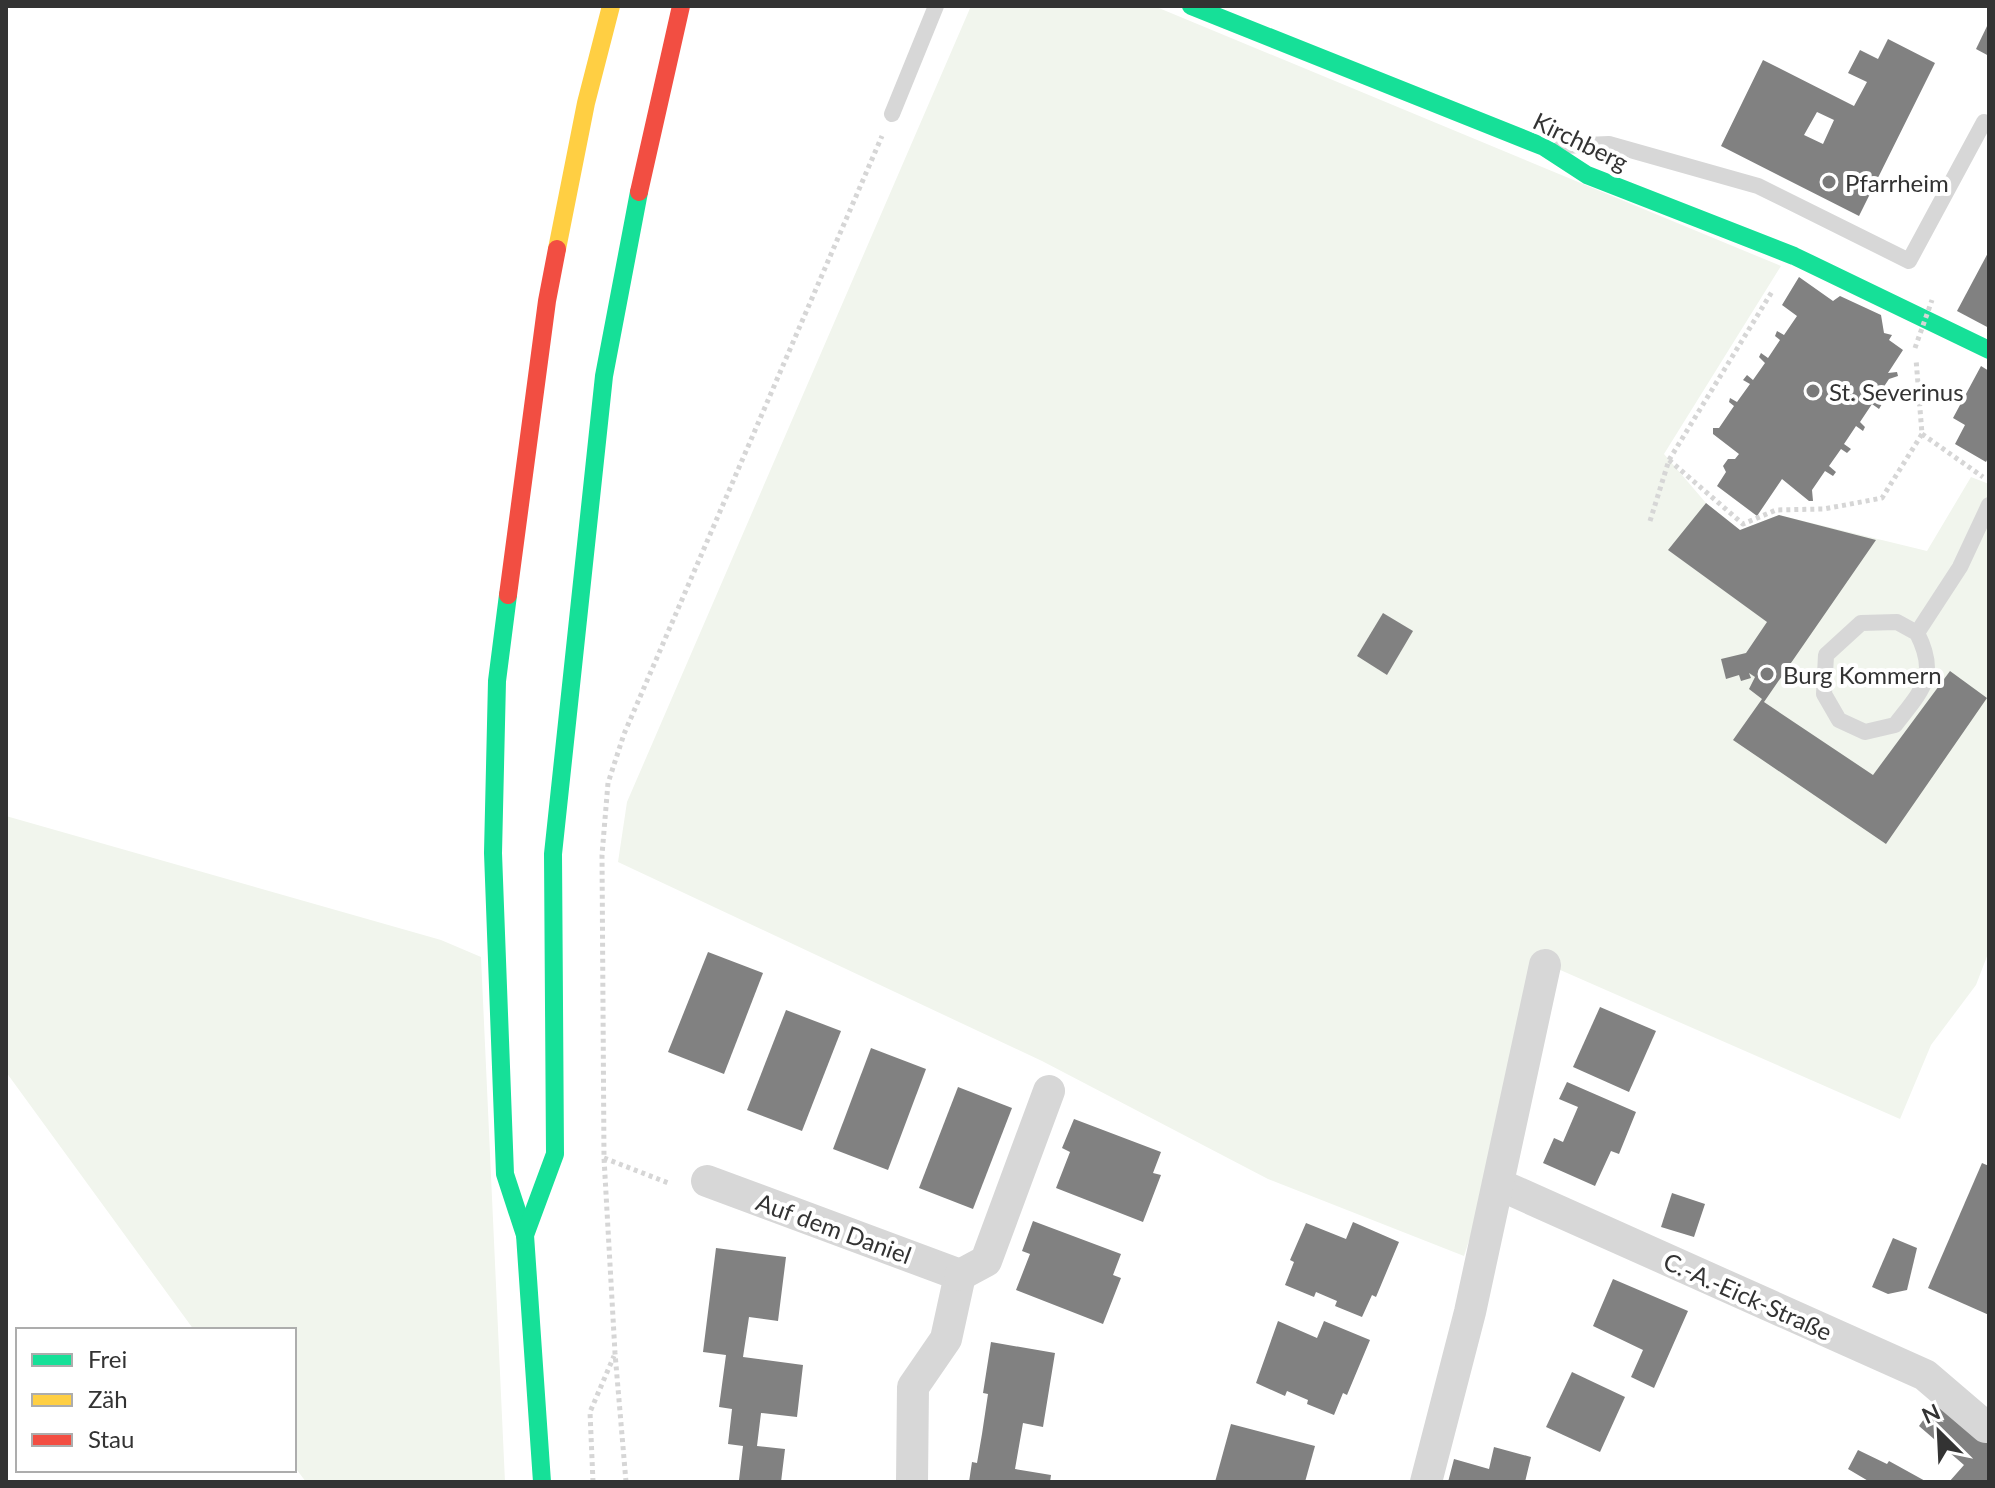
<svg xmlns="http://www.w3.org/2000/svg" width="1995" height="1488" font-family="Lato,sans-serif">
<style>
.green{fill:#f1f5ed}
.building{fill:#818181;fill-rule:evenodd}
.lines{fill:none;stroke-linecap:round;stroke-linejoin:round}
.path{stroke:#d6d6d6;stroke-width:5;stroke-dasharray:4 4;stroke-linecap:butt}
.lane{stroke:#d7d7d7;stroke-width:16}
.street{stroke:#d7d7d7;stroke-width:32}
.fast{stroke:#16e098;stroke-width:18}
.slow{stroke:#ffcf43;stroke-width:18}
.jam{stroke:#f24e42;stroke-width:18}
.path-bridge{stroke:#d6d6d6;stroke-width:5;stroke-dasharray:4 4;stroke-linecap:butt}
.poi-dot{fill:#7a7a7a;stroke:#fff;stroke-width:3}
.labels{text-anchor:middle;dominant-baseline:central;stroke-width:8;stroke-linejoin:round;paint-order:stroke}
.street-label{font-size:24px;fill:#333;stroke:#fff}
.poi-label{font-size:24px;fill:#333;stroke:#fff;text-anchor:start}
</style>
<rect width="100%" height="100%" fill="#fff"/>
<g class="green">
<polygon points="971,6 1154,6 1781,266 1664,454 1706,503 1740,530 1779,515 1927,551 1971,477 1989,484 1989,951 1976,985 1931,1045 1900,1119 1558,969 1464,1256 1268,1179 1042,1061 618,862 627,802"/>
<polygon points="6,816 441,940 481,957 505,1482 306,1482 294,1466 294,1330 194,1330 6,1072"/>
</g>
<g class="building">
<polygon points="1989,22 1989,56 1976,49"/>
<path d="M 1888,39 L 1935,63 L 1859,216 L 1721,146 L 1763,60 L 1854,106 L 1867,82 L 1848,73 L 1860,50 L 1878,59 ZM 1817,112 L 1834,120 L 1823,144 L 1804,135 Z"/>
<polygon points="1989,251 1989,328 1957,311"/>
<polygon points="1799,277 1833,301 1840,296 1881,315 1884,333 1892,335 1889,340 1903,350 1888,373 1897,372 1898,376 1889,379 1875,400 1882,404 1879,409 1872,404 1860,422 1865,427 1863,431 1856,426 1844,444 1851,449 1847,453 1841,449 1829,466 1836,472 1833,476 1825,471 1812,490 1813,501 1809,501 1782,479 1757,516 1717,486 1726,472 1723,466 1728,459 1735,459 1739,454 1713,434 1713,428 1719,428 1734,406 1729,402 1730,398 1737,402 1750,384 1743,380 1747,375 1753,380 1765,363 1759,357 1761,353 1768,358 1780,340 1775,336 1777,331 1784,335 1797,316 1782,305"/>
<polygon points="1981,366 1989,371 1989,456 1986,462 1955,444 1965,425 1953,418"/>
<polygon points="1706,503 1740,530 1779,515 1876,540 1764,702 1873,775 1950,671 1987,698 1886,844 1733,740 1762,699 1749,689 1755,677 1749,673 1751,678 1741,681 1739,675 1726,679 1721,659 1746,653 1767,622 1668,550"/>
<polygon points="1383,613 1413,631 1387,675 1357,656"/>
<polygon points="708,952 763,973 724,1074 668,1052"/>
<polygon points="1600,1007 1656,1031 1629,1092 1573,1067"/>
<polygon points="786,1010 841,1031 802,1131 747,1110"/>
<polygon points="871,1048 926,1069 888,1170 833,1149"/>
<polygon points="1567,1082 1636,1112 1619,1154 1611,1151 1595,1186 1543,1163 1554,1138 1563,1142 1578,1107 1559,1099"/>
<polygon points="958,1087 1012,1108 973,1209 919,1188"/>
<polygon points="1074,1119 1161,1152 1153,1173 1161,1175 1143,1222 1056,1188 1070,1152 1062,1148"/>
<polygon points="1982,1163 1989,1166 1989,1315 1928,1288"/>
<polygon points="1672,1193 1705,1204 1694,1237 1661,1227"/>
<polygon points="1033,1221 1121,1254 1113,1275 1121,1278 1103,1324 1016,1290 1030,1254 1022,1251"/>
<polygon points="1353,1222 1399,1242 1376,1297 1372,1295 1362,1317 1335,1306 1337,1301 1316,1292 1314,1297 1285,1285 1294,1262 1290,1260 1306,1223 1346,1239"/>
<polygon points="1893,1238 1917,1248 1907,1290 1888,1294 1872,1287"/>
<polygon points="716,1248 786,1257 778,1321 749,1317 743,1357 803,1365 797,1417 761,1413 757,1446 785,1449 781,1482 739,1480 743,1446 728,1444 732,1409 719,1407 726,1355 703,1352"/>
<polygon points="1613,1279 1688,1311 1654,1388 1631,1377 1643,1350 1593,1326"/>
<polygon points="1278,1321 1317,1338 1324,1321 1370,1340 1347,1395 1343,1393 1334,1415 1307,1404 1308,1400 1287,1391 1285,1396 1256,1383"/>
<polygon points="991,1342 1055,1353 1043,1427 1023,1423 1015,1469 1051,1475 1050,1482 969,1482 972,1462 977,1463 982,1434 988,1394 983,1393"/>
<polygon points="1572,1372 1625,1397 1600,1452 1546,1427"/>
<polygon points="1937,1401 1989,1424 1989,1482 1949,1482 1964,1465 1919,1426"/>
<polygon points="1231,1424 1315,1446 1305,1482 1215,1482"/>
<polygon points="1494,1447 1531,1457 1525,1482 1448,1482 1454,1459 1489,1469"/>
<polygon points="1858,1450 1887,1464 1889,1461 1927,1482 1870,1482 1848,1469"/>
</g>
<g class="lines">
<g class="path">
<polyline points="1922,434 1983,477"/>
<polyline points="1669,460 1743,524 1776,510 1824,509 1882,498 1922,434 1916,359"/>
<polyline points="1650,521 1669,460 1773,290"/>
<polyline points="604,1158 671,1184"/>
<polyline points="593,1482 590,1412 614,1356"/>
<polyline points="626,1482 615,1353 604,1158 602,855 608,783 624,734 882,136"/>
</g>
<g class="lane">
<polyline points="892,114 936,6"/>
<polyline points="1562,146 1609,144 1758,186 1909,261 1984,122"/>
<path d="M 1917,633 L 1897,622 L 1861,623 L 1826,655 L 1824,694 L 1839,720 L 1865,732 L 1895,725 C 1922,690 1939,676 1917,633 L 1960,567 L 1989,505"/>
</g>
<g class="street">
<polyline points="707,1181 960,1275 946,1339 913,1387 912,1482"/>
<polyline points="1498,1184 1925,1375 1986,1427"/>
<polyline points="960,1275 986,1261 1049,1091"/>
<polyline points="1426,1482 1470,1312 1545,965"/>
</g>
<g class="fast">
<polyline points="1191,6 1544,147 1587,175 1794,256 1989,350"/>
<polyline points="508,595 497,681 493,853 505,1174 525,1235 542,1482"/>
<polyline points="525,1235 555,1154 553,854 604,376 639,192"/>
</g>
<polyline class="slow" points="557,249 586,103 611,6"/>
<g class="jam">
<polyline points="639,192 681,6"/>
<polyline points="508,595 547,301 557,249"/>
</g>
<polyline class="path-bridge" points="1915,348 1932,300"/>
</g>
<g class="poi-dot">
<circle cx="1829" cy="182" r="8"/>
<circle cx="1813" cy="391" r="8"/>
<circle cx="1767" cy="674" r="8"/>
</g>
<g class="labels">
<g class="street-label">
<text transform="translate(1581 141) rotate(26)">Kirchberg</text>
<text transform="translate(834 1228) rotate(20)">Auf dem Daniel</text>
<text transform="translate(1748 1296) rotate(24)">C.-A.-Eick-Straße</text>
</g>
<g class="poi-label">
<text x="1845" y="182">Pfarrheim</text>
<text x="1829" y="391">St. Severinus</text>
<text x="1783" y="674">Burg Kommern</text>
</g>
</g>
<rect width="1995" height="1488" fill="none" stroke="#333333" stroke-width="16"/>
<rect x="16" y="1328" width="280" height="144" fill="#ffffff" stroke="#adadad" stroke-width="2"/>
<rect x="32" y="1354" width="40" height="12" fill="#16e098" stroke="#adadad" stroke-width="2"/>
<text x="88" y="1368" font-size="24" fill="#333333">Frei</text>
<rect x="32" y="1394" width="40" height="12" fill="#ffcf43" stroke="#adadad" stroke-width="2"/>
<text x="88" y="1408" font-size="24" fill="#333333">Zäh</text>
<rect x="32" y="1434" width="40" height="12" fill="#f24e42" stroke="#adadad" stroke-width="2"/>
<text x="88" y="1448" font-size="24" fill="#333333">Stau</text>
<g transform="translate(1939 1432) rotate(336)" stroke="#ffffff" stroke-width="6" paint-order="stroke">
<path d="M0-6L14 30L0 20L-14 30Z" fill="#333333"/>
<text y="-12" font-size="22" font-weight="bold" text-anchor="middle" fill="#333333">N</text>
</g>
</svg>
